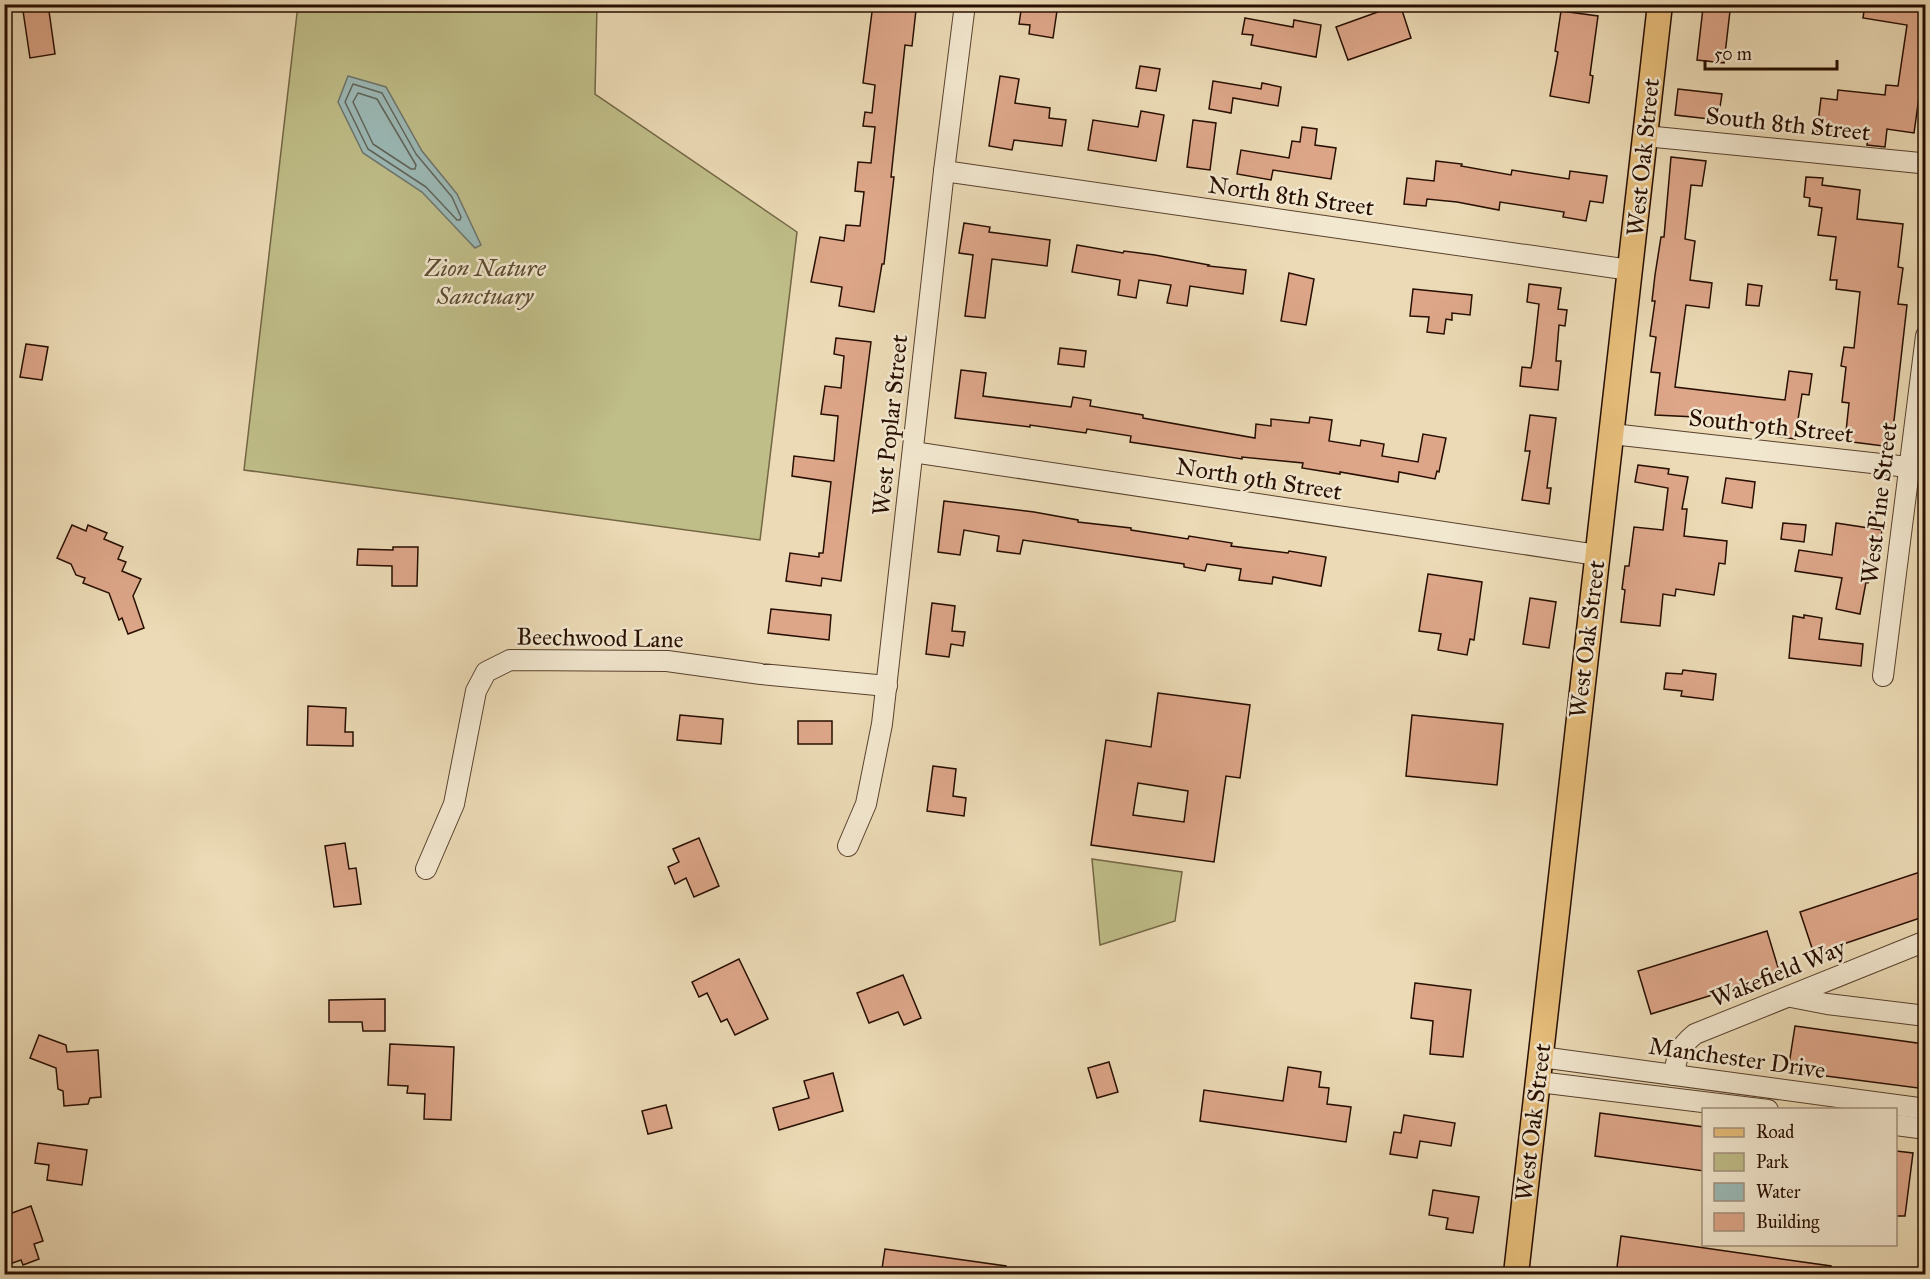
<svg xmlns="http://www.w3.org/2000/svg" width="1930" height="1279" font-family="'IM FELL Great Primer',serif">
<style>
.green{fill:#bfbd88;stroke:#736644;stroke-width:1.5}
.water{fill:#9bb9b6;stroke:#6d756d;stroke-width:1.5}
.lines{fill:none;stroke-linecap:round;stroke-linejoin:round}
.shore{stroke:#61645b;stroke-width:1.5}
.building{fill:#dda689;stroke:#270e00;stroke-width:1.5;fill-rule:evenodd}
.minor-casing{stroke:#58412d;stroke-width:22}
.major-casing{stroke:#270e00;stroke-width:27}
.minor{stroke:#f2e7cf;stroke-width:20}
.major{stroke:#e6bd7a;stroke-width:24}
.labels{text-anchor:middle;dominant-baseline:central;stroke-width:5;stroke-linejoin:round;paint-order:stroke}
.street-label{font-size:24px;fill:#270e00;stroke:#f2e7cf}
.park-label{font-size:24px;font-style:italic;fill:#5c4b30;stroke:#f2e7cf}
</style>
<rect width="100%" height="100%" fill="#ebdab5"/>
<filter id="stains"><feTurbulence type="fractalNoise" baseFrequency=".00333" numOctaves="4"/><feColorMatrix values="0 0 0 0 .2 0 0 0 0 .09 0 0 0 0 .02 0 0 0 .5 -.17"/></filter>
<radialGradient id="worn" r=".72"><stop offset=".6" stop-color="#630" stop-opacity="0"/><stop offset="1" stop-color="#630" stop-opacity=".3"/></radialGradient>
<g class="green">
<polygon points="298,5 597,5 595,94 797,232 760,540 244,470"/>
<polygon points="1092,859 1182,872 1175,921 1100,945"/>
</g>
<polygon class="water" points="348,76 386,87 422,151 457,194 481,245 475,248 422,192 363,153 338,102"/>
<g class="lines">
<g class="shore">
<polygon points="353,84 382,93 416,154 452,197 461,217 460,220 457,220 426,187 368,149 345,102"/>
<polygon points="358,93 377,99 416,165 415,169 411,169 373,144 353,102"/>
</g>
</g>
<g class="building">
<polygon points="22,4 48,4 55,54 30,58"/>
<polygon points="873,4 892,4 892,7 916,10 912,46 905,45 891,177 894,177 884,264 882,264 874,312 839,306 842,287 811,282 820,237 844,241 846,225 860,226 864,192 855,191 858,162 871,163 875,127 863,126 865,112 872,113 875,85 863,83"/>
<polygon points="1022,4 1058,4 1053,38 1029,34 1030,25 1019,24"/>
<polygon points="1400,4 1411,38 1348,60 1336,27"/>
<polygon points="1865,4 1926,4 1926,47 1914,133 1887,129 1885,147 1867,145 1868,137 1817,131 1821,98 1837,100 1838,90 1885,95 1886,85 1898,86 1907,25 1863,18"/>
<polygon points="1703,8 1730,11 1724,63 1697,60"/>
<polygon points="1561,11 1598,16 1590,75 1593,76 1589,103 1550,96 1558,52 1555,51"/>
<polygon points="1245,18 1293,27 1294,20 1321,25 1316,57 1251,45 1253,35 1242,34"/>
<polygon points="1140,66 1160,69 1156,91 1136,88"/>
<polygon points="1000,76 1019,79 1015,103 1050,108 1049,118 1066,120 1062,146 1014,140 1012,150 989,146"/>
<polygon points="1213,81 1261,89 1262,83 1281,87 1278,106 1233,98 1231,113 1209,109"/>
<polygon points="1678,89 1722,94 1718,120 1675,115"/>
<polygon points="1141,111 1164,115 1156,161 1088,150 1093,120 1138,127"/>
<polygon points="1193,120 1216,123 1210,170 1187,167"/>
<polygon points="1302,127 1317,129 1315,145 1336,148 1331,179 1273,170 1271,180 1237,174 1241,150 1289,158 1292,141 1300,142"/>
<polygon points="1671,157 1706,161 1702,186 1691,185 1685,239 1695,241 1690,280 1712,283 1709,308 1686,305 1675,387 1785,400 1789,371 1812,374 1809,395 1802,394 1795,439 1775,436 1776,426 1717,418 1655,415 1660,373 1651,372 1656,337 1650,336 1655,301 1652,301 1655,275 1661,237 1664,237"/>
<polygon points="1436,161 1462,164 1461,166 1511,175 1512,170 1569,179 1570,171 1607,176 1603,203 1590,201 1586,221 1563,217 1564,212 1500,202 1499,210 1457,202 1427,199 1426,206 1404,204 1407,178 1434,181"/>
<polygon points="1806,177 1823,178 1822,185 1860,190 1857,219 1903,224 1898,267 1903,268 1898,304 1907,305 1891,447 1845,441 1849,403 1842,402 1846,367 1841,366 1844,347 1854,348 1860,292 1836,289 1837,280 1830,280 1836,237 1818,235 1822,208 1809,206 1810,198 1804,197"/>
<polygon points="964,223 990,227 989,232 1050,240 1047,266 992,259 985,318 965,316 973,255 959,253"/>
<polygon points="1077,245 1123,253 1124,251 1155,255 1209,265 1208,266 1246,270 1243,294 1190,286 1187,306 1167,303 1171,285 1139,280 1136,298 1118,295 1120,280 1072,272"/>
<polygon points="1289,273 1314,279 1306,325 1281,321"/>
<polygon points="1529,284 1561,288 1558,309 1567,310 1565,326 1559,325 1556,361 1561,361 1558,390 1520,386 1522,367 1531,368 1533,358 1539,304 1527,302"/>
<polygon points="1748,284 1762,286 1759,306 1746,305"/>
<polygon points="1413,289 1472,295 1470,315 1452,313 1452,320 1446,319 1444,334 1427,332 1429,317 1410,316"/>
<polygon points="836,338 871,342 841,581 822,578 821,586 786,581 790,553 819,557 819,553 823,553 831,482 792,476 794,456 834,461 838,416 821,414 825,386 841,388 844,356 834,354"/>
<polygon points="26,344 48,347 42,380 20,377"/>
<polygon points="1060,348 1086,351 1084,367 1058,364"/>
<polygon points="961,370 986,373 983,396 1071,407 1073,397 1091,400 1090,406 1143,415 1143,418 1255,438 1256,424 1271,426 1271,419 1309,423 1310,417 1332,420 1329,441 1360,446 1361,440 1384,444 1382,456 1418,462 1423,434 1446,438 1439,472 1437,471 1435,479 1399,472 1398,482 1340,472 1340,474 1302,468 1303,463 1242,457 1242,459 1130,442 1131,436 1087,429 1086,433 1030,425 1030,427 955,418"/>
<polygon points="1530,415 1556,418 1547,488 1551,488 1549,504 1522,500 1530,451 1525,451"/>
<polygon points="1638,465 1669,469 1668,474 1688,477 1682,509 1687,509 1684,536 1727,541 1725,564 1719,563 1714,595 1676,589 1675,596 1663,594 1660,626 1621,622 1625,590 1622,589 1625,566 1629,566 1634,527 1663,530 1668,488 1635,482"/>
<polygon points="1726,478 1755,482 1752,508 1722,503"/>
<polygon points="944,501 1034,512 1078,520 1078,522 1131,528 1131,530 1188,539 1189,536 1232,543 1231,546 1288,553 1289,551 1326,557 1321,586 1273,577 1272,584 1239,580 1241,569 1207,564 1205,571 1184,567 1184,564 1023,540 1020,554 997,551 999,536 964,530 960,555 938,552"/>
<polygon points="1783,523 1806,525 1804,542 1781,539"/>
<polygon points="1836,523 1882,530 1878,555 1873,555 1868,583 1866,582 1860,614 1836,609 1842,578 1795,571 1799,550 1832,555"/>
<polygon points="72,525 86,531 88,525 107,533 104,539 123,547 118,559 126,562 122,571 141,579 133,596 144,628 128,634 122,618 119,620 109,593 83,583 85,578 76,575 71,564 57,558"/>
<polygon points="393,547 418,547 417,586 392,586 392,566 357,565 358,549 393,550"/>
<polygon points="1428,574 1482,582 1474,640 1470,639 1467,655 1438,650 1441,634 1419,631"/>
<polygon points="1530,598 1556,602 1549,648 1523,644"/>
<polygon points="932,603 955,606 952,631 965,632 963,646 951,644 949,657 926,654"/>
<polygon points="771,609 831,615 829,640 768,633"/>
<polygon points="1804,615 1822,618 1819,639 1863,644 1861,666 1789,658 1793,616 1804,618"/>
<polygon points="1683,670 1716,674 1713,700 1681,696 1682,691 1664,689 1666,673 1682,674"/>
<path d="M 1158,693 L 1250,705 L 1240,778 L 1226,776 L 1214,862 L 1091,845 L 1106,740 L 1151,747 ZM 1138,783 L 1188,791 L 1184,822 L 1133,815 Z"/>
<polygon points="308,706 346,708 345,732 353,732 353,746 307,745"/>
<polygon points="680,715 723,719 721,744 677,740"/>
<polygon points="1412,715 1503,724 1497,785 1406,776"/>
<rect x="798" y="721" width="34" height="23"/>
<polygon points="933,766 956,769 953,796 966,798 964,816 927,811"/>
<polygon points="699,838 719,886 694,897 686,878 675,884 668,867 679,862 673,849"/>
<polygon points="345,843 349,869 356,868 361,904 334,907 325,846"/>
<polygon points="1926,870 1926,916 1814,954 1800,912"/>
<polygon points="1767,931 1780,974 1651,1014 1638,971"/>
<polygon points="739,959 768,1019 735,1035 727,1019 721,1022 707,993 699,997 692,982"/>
<polygon points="903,975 921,1018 904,1025 898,1012 869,1023 857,993"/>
<polygon points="1415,983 1471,990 1463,1057 1430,1054 1433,1021 1411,1018"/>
<polygon points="385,999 385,1031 363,1031 362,1022 329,1022 329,1000"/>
<polygon points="1795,1026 1924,1044 1918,1088 1788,1071"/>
<polygon points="39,1035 66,1045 67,1052 98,1050 101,1097 90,1098 88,1104 64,1106 63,1091 58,1089 56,1068 30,1058"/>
<polygon points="390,1044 454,1047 451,1120 424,1119 425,1094 407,1093 408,1086 388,1085"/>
<polygon points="1109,1062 1118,1092 1097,1098 1088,1068"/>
<polygon points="1288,1067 1321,1072 1319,1087 1329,1088 1327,1104 1351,1107 1346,1142 1200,1121 1204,1090 1283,1101"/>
<polygon points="833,1073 843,1111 779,1130 773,1108 809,1098 804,1081"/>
<polygon points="666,1105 672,1128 648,1134 642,1111"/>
<polygon points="1600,1113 1704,1127 1704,1171 1595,1156"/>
<polygon points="1404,1115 1455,1123 1451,1146 1420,1141 1417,1158 1390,1154 1394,1132 1401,1133"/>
<polygon points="38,1143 87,1150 82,1185 47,1180 49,1165 35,1163"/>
<polygon points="1896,1151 1913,1153 1905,1216 1896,1216"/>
<polygon points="1433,1190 1479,1197 1473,1233 1446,1229 1448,1218 1429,1215"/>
<polygon points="31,1206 43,1241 34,1244 39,1259 23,1265 21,1260 4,1266 4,1216"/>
<polygon points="1621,1236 1831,1266 1830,1275 1616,1275"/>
<polygon points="885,1249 1006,1266 1005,1275 881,1275"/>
</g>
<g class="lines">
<defs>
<g id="minor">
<polyline points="1645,136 1920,163 1926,166"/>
<polyline points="944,171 1630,270"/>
<polyline points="1612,434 1926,469"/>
<polyline points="913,452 1597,555"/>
<polyline points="1883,676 1926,336"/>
<polyline points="848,846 866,804 882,724 944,171 965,4"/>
<polyline points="426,869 454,804 476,691 486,672 510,660 667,661 761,674 887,686"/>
<polyline points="1791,997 1827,1004 1926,1016"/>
<polyline points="1541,1057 1926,1109"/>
<path d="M 1674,1075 C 1677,1055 1678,1048 1695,1034 L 1926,941"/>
<polyline points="1539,1082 1768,1110"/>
<polyline points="1896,1125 1926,1129"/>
</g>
<path id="major" d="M 1516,1274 C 1562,851 1611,428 1660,4"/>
</defs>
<use href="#minor" class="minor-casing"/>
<use href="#major" class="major-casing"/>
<use href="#minor" class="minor"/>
<use href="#major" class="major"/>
</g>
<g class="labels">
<g class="street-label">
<text transform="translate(1788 124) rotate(6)">South 8th Street</text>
<text transform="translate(1643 157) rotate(-84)">West Oak Street</text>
<text transform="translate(1291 196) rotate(8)">North 8th Street</text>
<text transform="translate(890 425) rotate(-84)">West Poplar Street</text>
<text transform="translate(1771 426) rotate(6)">South 9th Street</text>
<text transform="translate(1259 479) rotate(9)">North 9th Street</text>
<text transform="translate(1879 503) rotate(-83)">West Pine Street</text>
<text transform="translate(600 638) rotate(1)">Beechwood Lane</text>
<text transform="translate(1587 639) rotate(-83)">West Oak Street</text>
<text transform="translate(1778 973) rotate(-22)">Wakefield Way</text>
<text transform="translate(1737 1058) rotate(8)">Manchester Drive</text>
<text transform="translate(1533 1122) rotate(-83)">West Oak Street</text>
</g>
<g class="park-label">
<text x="485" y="268">Zion Nature<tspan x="485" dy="28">Sanctuary</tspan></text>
</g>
</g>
<rect width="1930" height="1279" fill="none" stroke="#ebdab5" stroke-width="24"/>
<rect x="6" y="6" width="1918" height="1267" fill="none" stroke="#270e00" stroke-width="3"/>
<rect x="12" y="12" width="1906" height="1255" fill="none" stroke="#270e00" stroke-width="1.5"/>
<rect x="1702" y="1108" width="195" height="138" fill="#f2e7cf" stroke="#a1907c" stroke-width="1.5"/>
<rect x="1714" y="1128" width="30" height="9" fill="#e6bd7a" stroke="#a1907c" stroke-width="1.5"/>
<text x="1756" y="1138" font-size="18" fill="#270e00">Road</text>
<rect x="1714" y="1153" width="30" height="18" fill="#bfbd88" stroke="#a1907c" stroke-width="1.5"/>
<text x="1756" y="1168" font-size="18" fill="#270e00">Park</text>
<rect x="1714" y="1183" width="30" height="18" fill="#9bb9b6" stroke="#a1907c" stroke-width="1.5"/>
<text x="1756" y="1198" font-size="18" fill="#270e00">Water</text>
<rect x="1714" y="1213" width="30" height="18" fill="#dda689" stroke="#a1907c" stroke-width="1.5"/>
<text x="1756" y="1228" font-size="18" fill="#270e00">Building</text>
<path d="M1705 60v9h132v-9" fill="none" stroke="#270e00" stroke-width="3"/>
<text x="1714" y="60" font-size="18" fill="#270e00" stroke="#f2e7cf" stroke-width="4.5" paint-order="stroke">50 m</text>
<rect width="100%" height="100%" filter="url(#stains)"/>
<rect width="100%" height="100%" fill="url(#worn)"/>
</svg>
